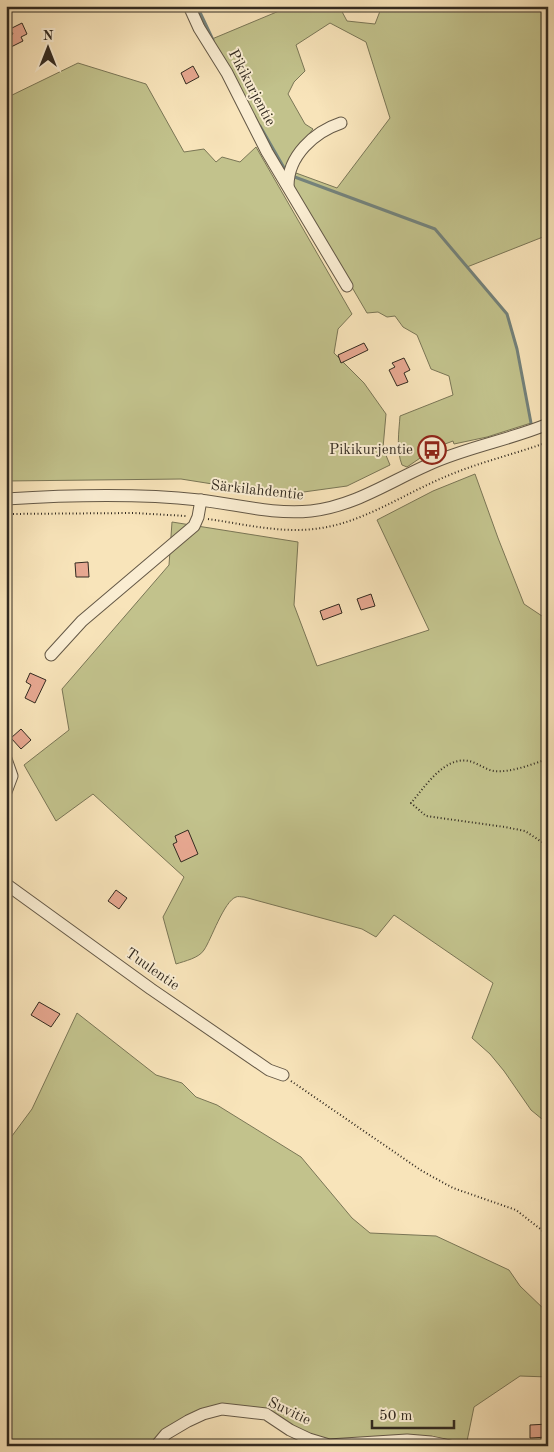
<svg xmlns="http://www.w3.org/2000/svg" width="554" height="1452" font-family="'Old Standard TT',serif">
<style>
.green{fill:#c2c28c;stroke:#7a7656}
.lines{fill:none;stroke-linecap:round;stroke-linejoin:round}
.stream{stroke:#74827b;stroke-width:3}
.building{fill:#e7a891;stroke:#322a20}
.minor-casing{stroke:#645846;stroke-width:13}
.path{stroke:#322a20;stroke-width:2;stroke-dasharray:1 2.5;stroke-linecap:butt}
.minor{stroke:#faedd2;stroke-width:11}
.labels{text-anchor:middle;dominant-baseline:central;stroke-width:4;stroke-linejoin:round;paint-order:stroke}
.street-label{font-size:15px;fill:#322a20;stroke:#faedd2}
.poi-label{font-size:15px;fill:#322a20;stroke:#faedd2;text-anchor:end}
</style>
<rect width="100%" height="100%" fill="#f8e4ba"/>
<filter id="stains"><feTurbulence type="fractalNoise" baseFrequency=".004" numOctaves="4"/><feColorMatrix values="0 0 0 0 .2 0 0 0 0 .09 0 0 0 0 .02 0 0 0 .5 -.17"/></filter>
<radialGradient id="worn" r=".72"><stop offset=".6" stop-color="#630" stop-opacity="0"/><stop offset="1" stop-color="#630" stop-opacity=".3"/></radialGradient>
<g class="green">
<path d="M 291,6 L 339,6 L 347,21 L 375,24 L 382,6 L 548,6 L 548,235 L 467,267 L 507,314 L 517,349 L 531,423 L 487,437 L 454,444 L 453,441 L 429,450 L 429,452 L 407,467 L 402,465 C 396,450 399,431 400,416 L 453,395 L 449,376 L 431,369 L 417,335 L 403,327 L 395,316 L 387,317 L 378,312 L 367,313 L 291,183 L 296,173 L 337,188 L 390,118 L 366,42 L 330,23 L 296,45 L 305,71 L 294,82 L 288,94 L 305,124 L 313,129 L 293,155 L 285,170 L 212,39 Z"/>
<polygon points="78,63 146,84 184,152 204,149 216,162 222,157 240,162 256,147 352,314 338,329 334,353 364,383 386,414 383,448 390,465 347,486 282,495 181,479 6,481 6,98"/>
<path d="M 475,474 L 498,538 L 524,604 L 548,620 L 548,1124 L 531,1110 L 504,1071 L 490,1054 L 472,1038 L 493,983 L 394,915 L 376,937 L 362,929 L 244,897 C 241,897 238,896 236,897 C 224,901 211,940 204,950 C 199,958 185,961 176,964 L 163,917 L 184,877 L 93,794 L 56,821 L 24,765 L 69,730 L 62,689 L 169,565 L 172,522 L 298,542 L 294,605 L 317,666 L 429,630 L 377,520 L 433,491 Z"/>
<polygon points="77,1013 156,1075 182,1083 196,1097 217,1105 301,1157 352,1218 370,1233 436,1236 509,1270 520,1286 548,1313 548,1377 520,1376 474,1407 466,1446 329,1445 266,1414 203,1414 156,1446 6,1446 6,1144 32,1109"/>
</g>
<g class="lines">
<g class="stream">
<polyline points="197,6 213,40"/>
<polyline points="260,126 287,173"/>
<polyline points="292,176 435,229 507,314 517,349 531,423"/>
</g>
</g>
<g class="building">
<polygon points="22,23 27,34 21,37 23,41 11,47 7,37 13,34 10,29"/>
<polygon points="193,66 199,77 186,84 181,73"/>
<polygon points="364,343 368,350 341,363 338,355"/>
<polygon points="404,358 410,370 404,373 408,382 397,386 389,370 395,367 392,363"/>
<polygon points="88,562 89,577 76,577 75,563"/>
<polygon points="371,594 375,606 361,610 357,599"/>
<polygon points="339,604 342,613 323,620 320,611"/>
<polygon points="30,673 46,680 35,703 25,698 31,685 26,682"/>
<polygon points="21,729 31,740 21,749 11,738"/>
<polygon points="188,830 198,854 181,862 173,844 177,842 175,836"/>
<polygon points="116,890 127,898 119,909 108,901"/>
<polygon points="39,1002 60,1014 51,1027 31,1015"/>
<polygon points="548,1424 548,1437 530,1438 530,1425"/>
</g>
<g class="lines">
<defs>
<g id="minor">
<polyline points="189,6 199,28 227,73 267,152 347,286"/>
<path d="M 288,186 C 288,156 314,132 341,123"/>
<path d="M 6,499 C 70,495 135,493 199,500 C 236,504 273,515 311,511 C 357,506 395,478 437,461 C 473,446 512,439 548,424"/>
<polyline points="51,655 82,621 194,526 198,517 201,500"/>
<polyline points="6,759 12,776 6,792"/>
<polyline points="6,884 151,989 269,1070 283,1075"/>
<polyline points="156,1446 166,1434 188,1421 203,1414 222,1409 266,1414 290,1430 309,1439 329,1445 407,1440 431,1442 450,1446"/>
</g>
</defs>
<use href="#minor" class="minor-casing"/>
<g class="path">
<polyline points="6,514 134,513 186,516"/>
<path d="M 208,519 C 243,524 279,533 314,529 C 362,524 403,494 447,476 C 480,462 515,454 548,442"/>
<path d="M 548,759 C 532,764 511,773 494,771 C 486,770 478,763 469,761 C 444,756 425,787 411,803 L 426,816 L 505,827 L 525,831 L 548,846"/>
<polyline points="291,1081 422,1171 453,1188 516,1210 548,1235"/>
</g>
<use href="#minor" class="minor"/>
</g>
<defs>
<symbol id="bus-ring" viewBox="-11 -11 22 22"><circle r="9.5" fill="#faedd2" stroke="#8f2418" stroke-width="1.5"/><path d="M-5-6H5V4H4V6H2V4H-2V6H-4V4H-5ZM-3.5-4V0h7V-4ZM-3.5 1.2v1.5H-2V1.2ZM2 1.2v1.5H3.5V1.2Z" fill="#8f2418"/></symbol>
</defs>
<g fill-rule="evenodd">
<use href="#bus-ring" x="416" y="434" width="32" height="32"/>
</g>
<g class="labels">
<g class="street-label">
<text transform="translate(251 88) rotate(62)">Pikikurjentie</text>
<text transform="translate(257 491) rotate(6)">Särkilahdentie</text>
<text transform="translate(152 970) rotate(35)">Tuulentie</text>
<text transform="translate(289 1412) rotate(26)">Suvitie</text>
</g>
<g class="poi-label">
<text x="413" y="450">Pikikurjentie</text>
</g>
</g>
<rect width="554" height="1452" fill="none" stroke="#f8e4ba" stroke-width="25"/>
<rect x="8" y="8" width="539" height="1437" fill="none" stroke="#322a20" stroke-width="2.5"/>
<rect x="12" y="12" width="529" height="1427" fill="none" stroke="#322a20"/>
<g transform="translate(48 48)" stroke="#faedd2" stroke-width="4" paint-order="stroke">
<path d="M0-4L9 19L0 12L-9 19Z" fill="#322a20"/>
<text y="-8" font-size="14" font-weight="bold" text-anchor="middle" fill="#322a20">N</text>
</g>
<path d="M372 1420v8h82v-8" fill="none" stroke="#322a20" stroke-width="2.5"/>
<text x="379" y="1420" font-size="15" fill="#322a20" stroke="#faedd2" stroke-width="4" paint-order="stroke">50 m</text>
<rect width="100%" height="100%" filter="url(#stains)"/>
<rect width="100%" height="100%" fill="url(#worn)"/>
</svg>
